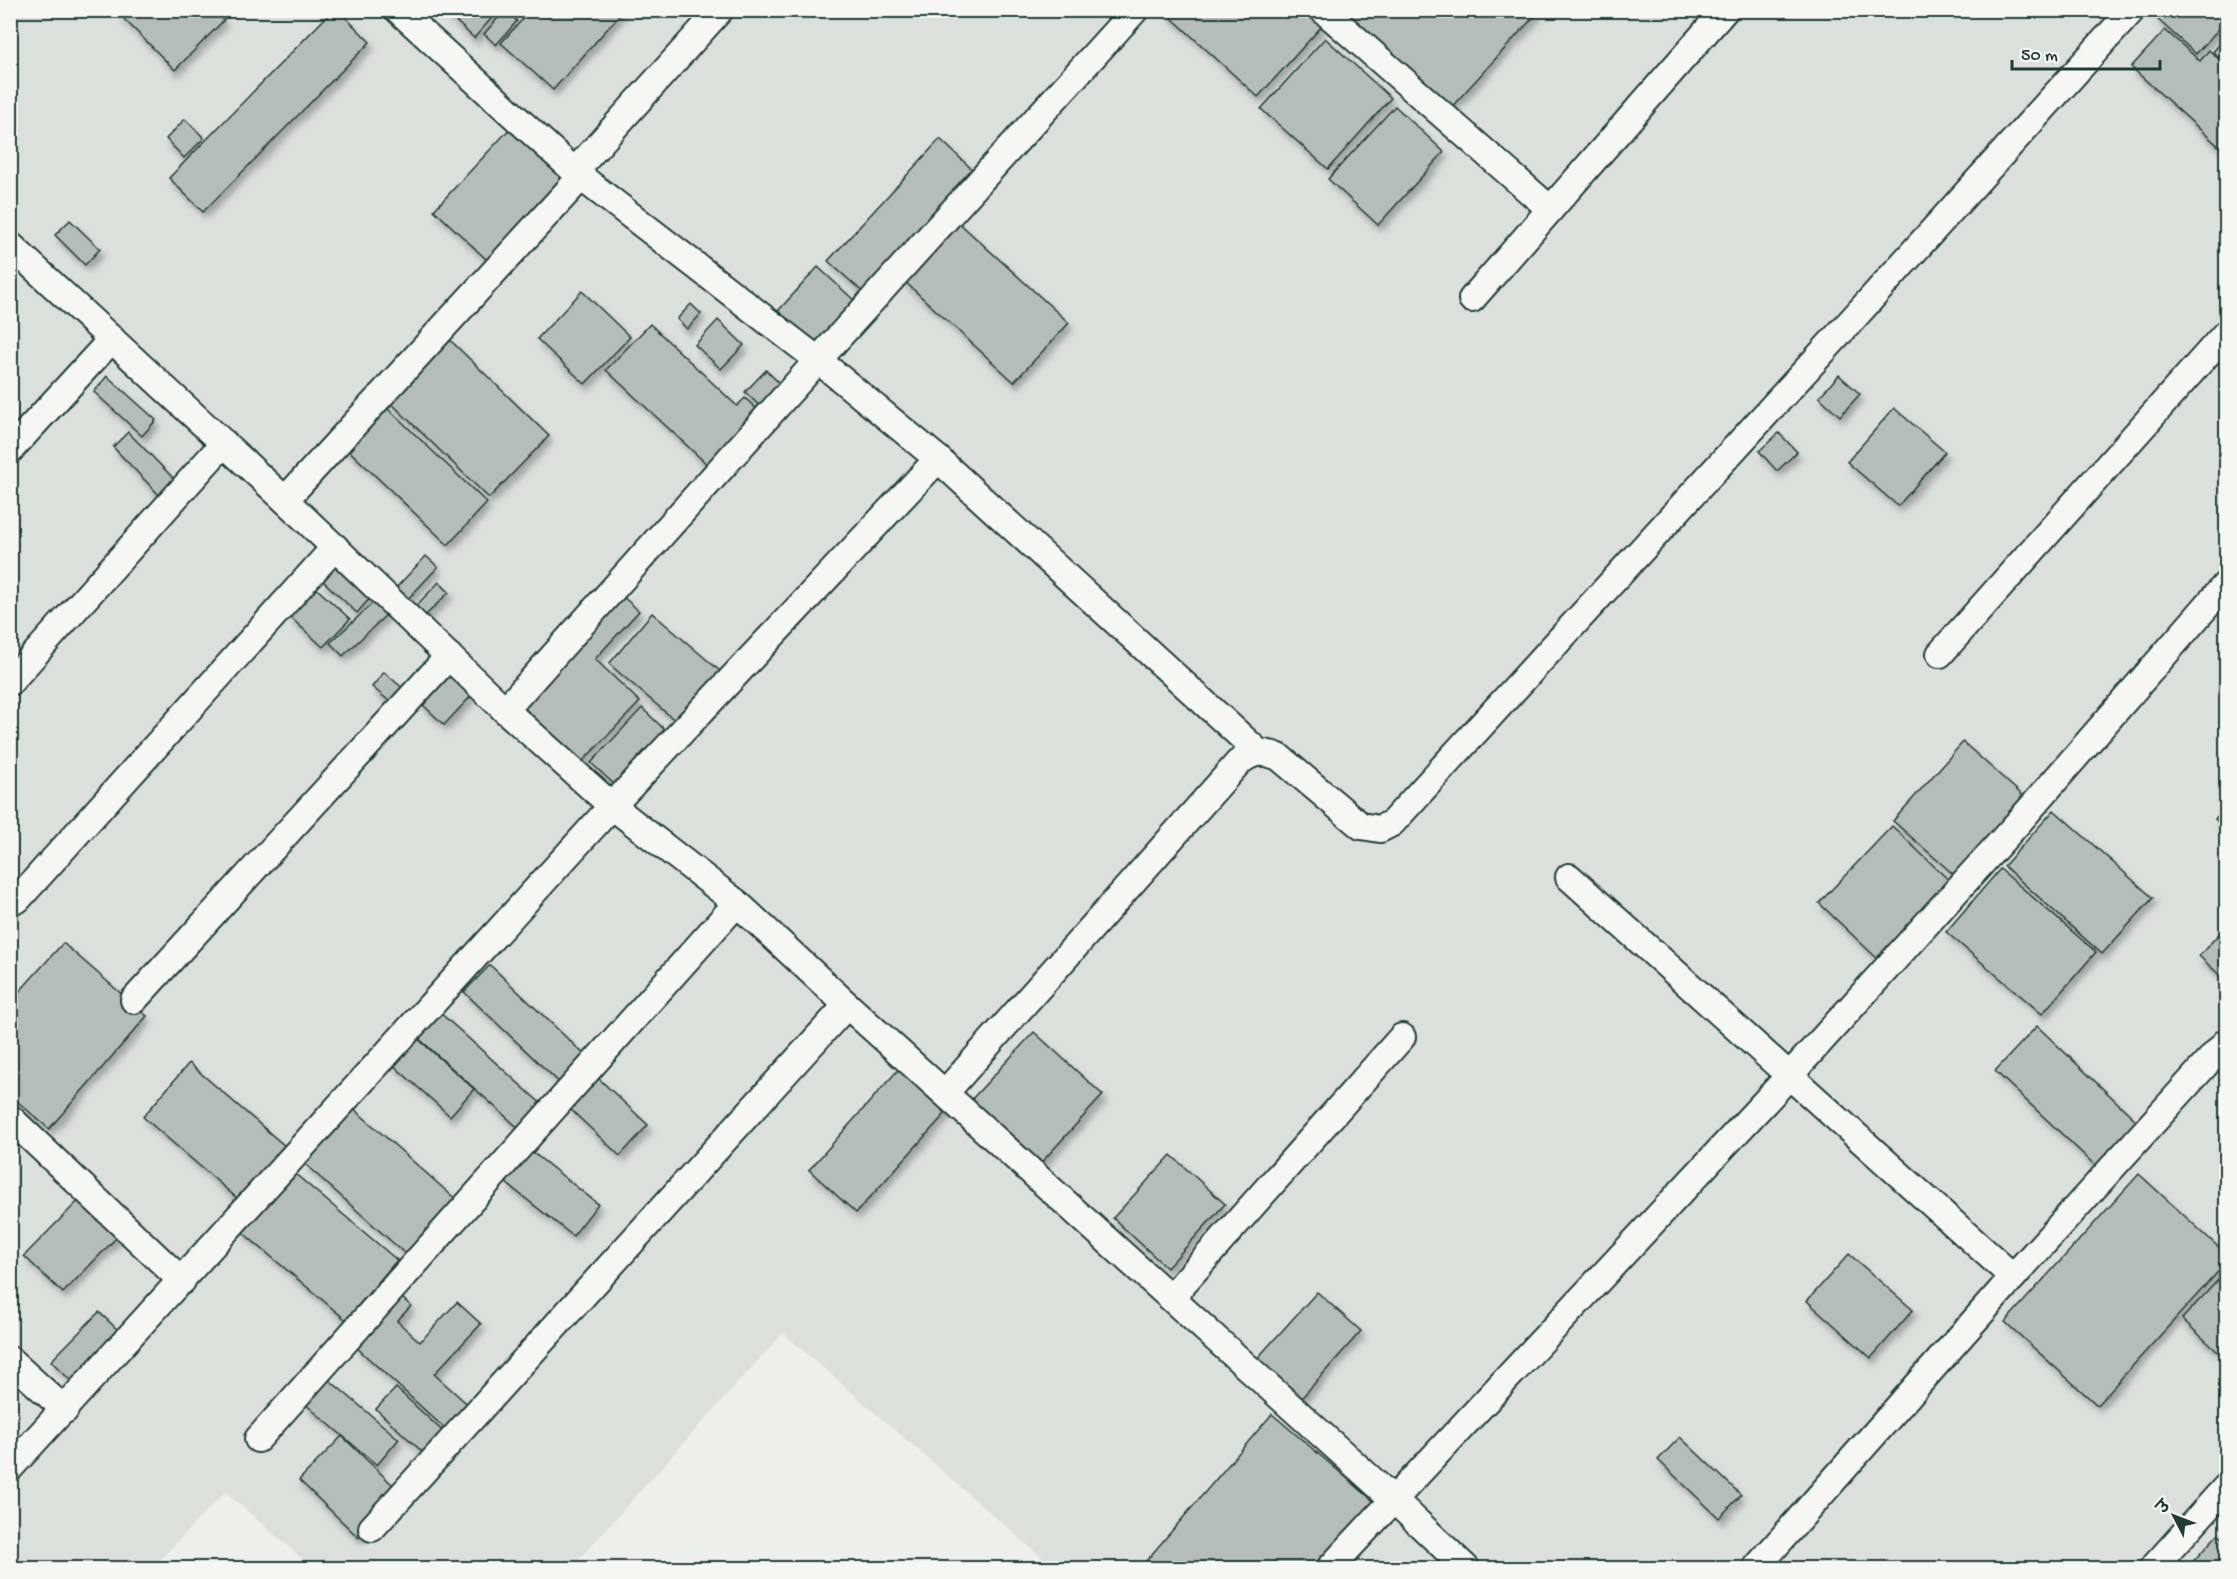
<svg xmlns="http://www.w3.org/2000/svg" width="2237" height="1579" font-family="'Gochi Hand','Playpen Sans Deva',sans-serif">
<style>
.built{fill:#dce0db}
.building{fill:#b4bdb8;stroke:#1f3d34;stroke-width:1.5;filter:url(#shadow)}
.lines{fill:none;stroke-linecap:round;stroke-linejoin:round}
.minor-casing{stroke:#1f3d34;stroke-width:30}
.minor{stroke:#f6f6f2;stroke-width:26}
</style>
<defs>
<filter id="shadow"><feDropShadow dx="3.5" dy="6" stdDeviation="3" flood-color="#0004"/></filter>
</defs>
<rect width="100%" height="100%" fill="#edefea"/>
<filter id="ink" filterUnits="userSpaceOnUse"><feTurbulence type="fractalNoise" baseFrequency=".0167" numOctaves="2"/><feDisplacementMap in="SourceGraphic" scale="12" xChannelSelector="R" yChannelSelector="G"/><feConvolveMatrix kernelMatrix="1 2 1 2 8 2 1 2 1" color-interpolation-filters="sRGB"/></filter>
<g filter="url(#ink)">
<polygon class="built" points="11,11 2226,11 2226,1568 1054,1568 783,1333 571,1568 313,1568 225,1492 152,1568 11,1568"/>
<g class="building">
<polygon points="124,10 215,10 224,20 175,70 120,15"/>
<polygon points="333,10 338,10 370,42 203,212 169,178"/>
<polygon points="444,10 499,10 474,38"/>
<polygon points="505,10 517,21 496,45 484,34"/>
<polygon points="531,10 624,10 553,90 501,43"/>
<polygon points="1163,10 1305,10 1322,26 1258,97"/>
<polygon points="1336,10 1540,10 1447,112"/>
<polygon points="2161,10 2226,10 2226,21 2196,54 2155,17"/>
<polygon points="2165,30 2200,61 2209,50 2226,66 2226,148 2224,151 2131,67"/>
<polygon points="2226,36 2226,64 2213,52"/>
<polygon points="1325,38 1391,98 1328,169 1261,109"/>
<polygon points="1395,106 1444,152 1378,225 1328,179"/>
<polygon points="185,119 204,138 184,158 166,139"/>
<polygon points="515,123 568,173 487,260 434,210"/>
<polygon points="940,139 977,174 866,295 828,261"/>
<polygon points="70,220 100,249 85,265 55,235"/>
<polygon points="957,221 1069,323 1014,382 903,280"/>
<polygon points="818,267 856,302 816,346 778,311"/>
<polygon points="582,291 630,337 585,384 537,339"/>
<polygon points="691,304 701,314 687,329 677,319"/>
<polygon points="718,320 744,345 721,369 695,345"/>
<polygon points="650,324 737,406 745,398 763,415 712,469 606,370"/>
<polygon points="450,340 549,436 489,498 390,402"/>
<polygon points="766,370 781,385 761,407 745,392"/>
<polygon points="1839,375 1860,394 1840,416 1819,397"/>
<polygon points="107,376 156,420 142,436 94,392"/>
<polygon points="380,401 487,503 448,545 341,443"/>
<polygon points="1894,408 1945,452 1898,506 1847,462"/>
<polygon points="128,432 177,482 161,497 113,447"/>
<polygon points="1779,433 1797,452 1777,471 1759,451"/>
<polygon points="426,556 438,567 406,601 394,590"/>
<polygon points="336,565 371,597 357,613 322,580"/>
<polygon points="439,582 449,592 425,616 415,607"/>
<polygon points="316,588 350,619 323,647 289,616"/>
<polygon points="621,595 639,611 595,659 640,702 581,763 519,703"/>
<polygon points="375,601 387,614 343,656 330,643"/>
<polygon points="652,613 727,677 684,728 609,664"/>
<polygon points="384,672 406,691 394,705 372,687"/>
<polygon points="448,672 472,695 444,725 420,702"/>
<polygon points="642,708 666,731 616,786 591,763"/>
<polygon points="1963,742 2030,802 1961,881 1893,821"/>
<polygon points="2226,806 2226,829 2215,819"/>
<polygon points="2054,810 2153,898 2102,954 2004,866"/>
<polygon points="1892,826 1958,889 1885,966 1819,903"/>
<polygon points="2000,869 2096,952 2042,1014 1946,932"/>
<polygon points="2226,926 2226,981 2199,956"/>
<polygon points="63,943 147,1016 49,1129 10,1095 10,1002"/>
<polygon points="490,965 590,1060 564,1087 464,992"/>
<polygon points="437,1010 547,1109 525,1134 415,1035"/>
<polygon points="2037,1026 2142,1126 2100,1170 1995,1071"/>
<polygon points="1034,1032 1103,1095 1040,1164 971,1100"/>
<polygon points="416,1037 474,1089 450,1116 392,1064"/>
<polygon points="905,1062 953,1105 856,1213 809,1170"/>
<polygon points="189,1063 286,1147 239,1200 143,1117"/>
<polygon points="597,1077 648,1125 620,1156 569,1108"/>
<polygon points="354,1109 461,1204 411,1259 305,1164"/>
<polygon points="531,1151 598,1204 573,1236 506,1183"/>
<polygon points="1171,1155 1225,1204 1167,1268 1113,1218"/>
<polygon points="293,1172 397,1260 346,1320 242,1232"/>
<polygon points="2139,1174 2226,1254 2226,1263 2097,1405 2005,1322"/>
<polygon points="81,1198 119,1235 63,1293 24,1256"/>
<polygon points="1849,1254 1913,1310 1871,1358 1807,1301"/>
<polygon points="2219,1279 2226,1286 2226,1347 2220,1354 2182,1319"/>
<polygon points="1317,1292 1361,1331 1298,1402 1254,1362"/>
<polygon points="401,1297 411,1306 397,1321 420,1342 457,1302 481,1324 434,1374 475,1411 452,1435 356,1347"/>
<polygon points="99,1312 120,1332 71,1381 51,1361"/>
<polygon points="327,1378 399,1439 377,1465 305,1404"/>
<polygon points="396,1388 450,1438 430,1459 376,1409"/>
<polygon points="1272,1414 1377,1504 1322,1568 1140,1568"/>
<polygon points="342,1436 401,1493 359,1538 299,1480"/>
<polygon points="1680,1437 1741,1495 1719,1518 1658,1460"/>
<polygon points="2218,1534 2226,1541 2226,1568 2187,1568"/>
</g>
<g class="lines">
<defs>
<g id="minor">
<polyline points="398,10 581,177 818,360 938,459"/>
<polyline points="1323,10 1550,209"/>
<polyline points="575,171 720,10"/>
<polyline points="10,245 285,500 505,710 612,806 737,903 847,1005 1393,1499 1466,1568"/>
<polyline points="1472,299 1725,10"/>
<polyline points="10,450 112,339"/>
<polyline points="285,500 581,177"/>
<polyline points="1940,654 2226,333"/>
<polyline points="10,682 224,443"/>
<polyline points="505,710 818,360 1135,10"/>
<polyline points="1569,877 2013,1277"/>
<polyline points="18,899 335,547"/>
<polyline points="134,1000 449,656"/>
<path d="M 945,1093 L 1238,763 C 1253,751 1261,750 1279,757 L 1361,826 L 1380,829 L 1392,823 L 1851,321 L 2132,10"/>
<polyline points="10,1118 182,1281"/>
<polyline points="1171,1297 1402,1037"/>
<polyline points="10,1360 65,1410"/>
<polyline points="258,1439 737,903"/>
<polyline points="10,1468 612,806 938,459 1257,751"/>
<polyline points="372,1528 847,1005"/>
<polyline points="1330,1568 1790,1075 2017,824 2226,584"/>
<polyline points="1756,1568 2013,1277 2226,1042"/>
<polyline points="2153,1568 2226,1487"/>
</g>
</defs>
<use href="#minor" class="minor-casing"/>
<use href="#minor" class="minor"/>
</g>
</g>
<rect width="2237" height="1579" fill="none" stroke="#f6f6f2" stroke-width="36"/>
<rect x="18" y="18" width="2201" height="1543" fill="none" stroke="#1f3d34" stroke-width="2" filter="url(#ink)"/>
<g transform="translate(2174 1516) rotate(312)" stroke="#f6f6f2" stroke-width="4.5" paint-order="stroke">
<path d="M0-4.5L10 22L0 15L-10 22Z" fill="#1f3d34"/>
<text y="-9" font-size="16" font-weight="bold" text-anchor="middle" fill="#1f3d34">उ</text>
</g>
<path d="M2012 60v9h148v-9" fill="none" stroke="#1f3d34" stroke-width="3"/>
<text x="2021" y="60" font-size="18" fill="#1f3d34" stroke="#f6f6f2" stroke-width="4.5" paint-order="stroke">50 m</text>
</svg>
